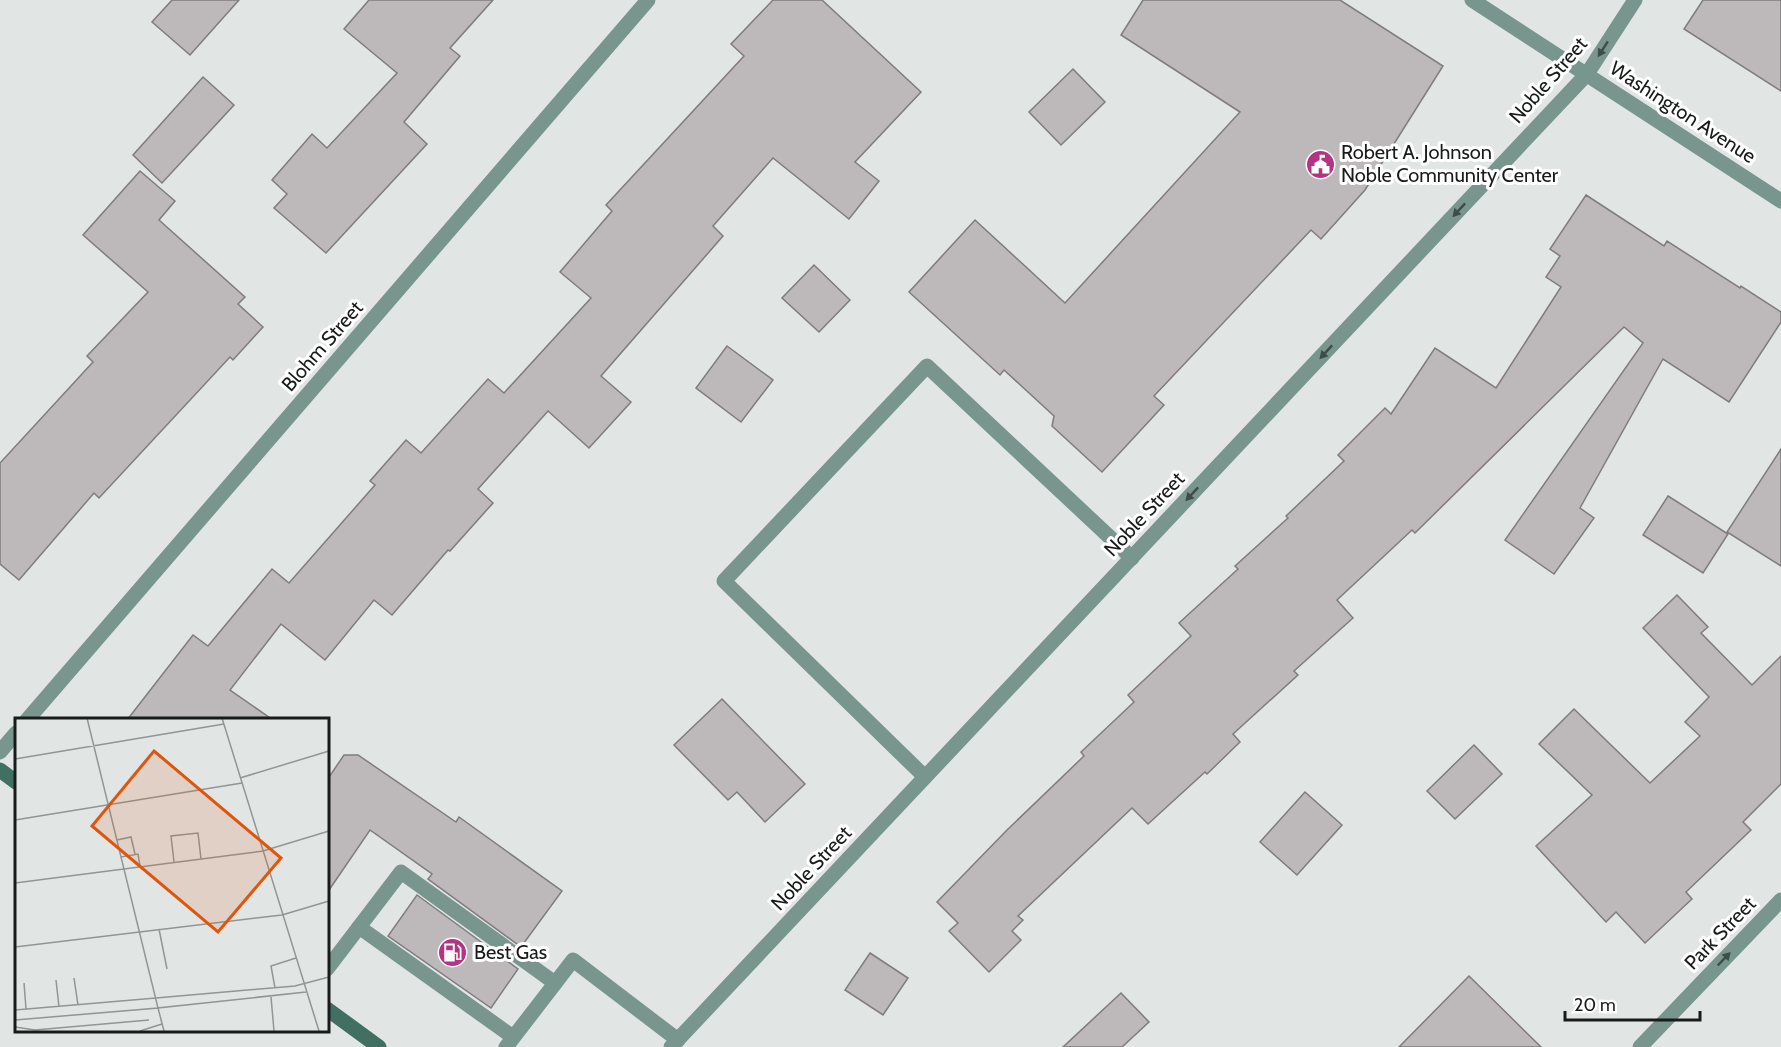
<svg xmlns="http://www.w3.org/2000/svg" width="1781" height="1047" font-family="Cabin,sans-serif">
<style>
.building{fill:#bdb8ba;stroke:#807b7e;stroke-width:1.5}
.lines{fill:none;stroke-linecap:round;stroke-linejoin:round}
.service{stroke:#78968d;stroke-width:15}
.minor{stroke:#78968d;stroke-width:15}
.secondary{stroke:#417063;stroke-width:15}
.oneway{fill:#3f4c48}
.labels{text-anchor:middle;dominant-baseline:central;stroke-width:6;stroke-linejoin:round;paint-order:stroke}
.street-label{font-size:20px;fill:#191b1a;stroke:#fff}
.poi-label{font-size:20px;fill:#191b1a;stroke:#fff;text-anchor:start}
.inset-road{fill:none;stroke:#919594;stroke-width:1.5}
.view{fill:#de560d;fill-opacity:0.15;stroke:#de560d;stroke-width:3}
.inset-edge{fill:none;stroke:#191b1a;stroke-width:3}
</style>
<rect width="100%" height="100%" fill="#e1e6e5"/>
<g class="building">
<polygon points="172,0 239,0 190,55 152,22"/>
<polygon points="369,0 493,0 450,48 460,56 404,122 427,144 326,253 274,208 287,194 272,180 312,134 327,148 397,73 344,29"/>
<polygon points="773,0 822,0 921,92 855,162 879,181 849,219 773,158 713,226 723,236 601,376 631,402 589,448 548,411 478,489 493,503 450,551 448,550 392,615 374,600 325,660 281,624 230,690 273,720 127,720 193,635 208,646 272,569 289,583 375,485 370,481 406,440 421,453 488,379 504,393 591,298 560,272 612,211 606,205 744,56 731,44"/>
<polygon points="1143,0 1340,0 1443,66 1365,190 1321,239 1311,230 1154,396 1164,405 1102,472 1052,426 1054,416 1004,370 1000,375 909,292 975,220 1065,303 1240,112 1121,35"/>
<polygon points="1703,0 1781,0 1781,91 1684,29"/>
<polygon points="1073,69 1105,102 1061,145 1029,112"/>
<polygon points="203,77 234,105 162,183 133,155"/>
<polygon points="140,171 175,201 159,220 245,297 238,304 263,327 233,360 230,357 99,498 94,493 19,580 0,564 0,463 93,362 87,356 148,292 83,235"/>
<polygon points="1586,195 1664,246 1667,241 1740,288 1741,286 1781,312 1781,322 1729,402 1663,359 1580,508 1594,518 1554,574 1505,540 1643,343 1624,327 1415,533 1412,530 1337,600 1353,618 1294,671 1298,675 1233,734 1240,742 1207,774 1205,772 1148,824 1132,808 1018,916 1023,920 1012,931 1021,940 989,972 949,931 958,923 937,902 1007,830 1084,756 1081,752 1134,702 1128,695 1191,636 1179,623 1238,569 1235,566 1288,518 1286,516 1344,461 1338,455 1385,408 1391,414 1435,348 1496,388 1561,287 1546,277 1560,256 1550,249"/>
<polygon points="814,265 850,300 819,332 782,298"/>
<polygon points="727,346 773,380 741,422 696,388"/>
<polygon points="1781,449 1781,566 1727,532"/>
<polygon points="1668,496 1728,534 1703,573 1643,535"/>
<polygon points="1677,595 1708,627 1701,633 1752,685 1781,656 1781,784 1743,822 1751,830 1686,892 1692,899 1645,943 1616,912 1606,922 1536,846 1592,795 1539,744 1574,709 1650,783 1700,736 1685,722 1709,697 1643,628"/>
<polygon points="722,699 805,784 765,822 737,792 728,800 674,745"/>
<polygon points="1474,745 1502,774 1455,819 1427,791"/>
<polygon points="344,755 358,755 456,822 459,817 562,891 521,947 428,879 432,874 370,830 327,893 327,780"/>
<polygon points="1305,792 1342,825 1297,875 1260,842"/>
<polygon points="417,895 518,969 491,1008 388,936"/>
<polygon points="870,953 908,978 883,1015 845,990"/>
<polygon points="1469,976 1541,1047 1399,1047"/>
<polygon points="1121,993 1149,1022 1122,1047 1063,1047"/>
</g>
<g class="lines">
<g class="service">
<polyline points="925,777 724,581 927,366 1132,558"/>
<polyline points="359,927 513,1037"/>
<polyline points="327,969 401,872 555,983"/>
<polyline points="506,1047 573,960 678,1040"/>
</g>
<g class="minor">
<polyline points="1472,0 1781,201"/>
<polyline points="27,720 648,0"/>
<polyline points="0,752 16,733"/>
<polyline points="671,1047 1587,74 1635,0"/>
<polyline points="1640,1047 1781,900"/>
</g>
<g class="secondary">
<polyline points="0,770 16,782"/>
<polyline points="327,1009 379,1047"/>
</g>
</g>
<defs><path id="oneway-solid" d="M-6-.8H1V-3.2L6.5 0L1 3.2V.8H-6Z" transform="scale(1.5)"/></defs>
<g class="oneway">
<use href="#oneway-solid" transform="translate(1603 49) rotate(123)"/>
<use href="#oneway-solid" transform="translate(1459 210) rotate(133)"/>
<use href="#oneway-solid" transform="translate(1326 352) rotate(133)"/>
<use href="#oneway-solid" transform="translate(1192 494) rotate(133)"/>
<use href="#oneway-solid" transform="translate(1724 959) rotate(-46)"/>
</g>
<defs>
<symbol id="civic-disc" viewBox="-11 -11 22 22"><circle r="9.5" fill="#b33482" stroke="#fff"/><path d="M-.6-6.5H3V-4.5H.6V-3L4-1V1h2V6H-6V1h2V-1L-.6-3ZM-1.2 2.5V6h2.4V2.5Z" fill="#fff"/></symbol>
<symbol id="fuel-disc" viewBox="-11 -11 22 22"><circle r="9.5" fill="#b33482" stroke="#fff"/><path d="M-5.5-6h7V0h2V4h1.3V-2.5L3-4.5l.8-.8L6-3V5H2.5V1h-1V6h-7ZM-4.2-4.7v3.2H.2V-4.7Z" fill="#fff"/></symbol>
</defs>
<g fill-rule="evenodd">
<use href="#civic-disc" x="1304" y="148" width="33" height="33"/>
<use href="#fuel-disc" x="436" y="936" width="33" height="33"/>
</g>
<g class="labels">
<g class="street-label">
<text transform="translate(1548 80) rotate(-49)">Noble Street</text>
<text transform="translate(1683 112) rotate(33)">Washington Avenue</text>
<text transform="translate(322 346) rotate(-49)">Blohm Street</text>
<text transform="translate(1144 514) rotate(-47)">Noble Street</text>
<text transform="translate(811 868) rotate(-47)">Noble Street</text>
<text transform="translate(1720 933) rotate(-46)">Park Street</text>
</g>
<g class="poi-label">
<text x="1341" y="152">Robert A. Johnson<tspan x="1341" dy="23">Noble Community Center</tspan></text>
<text x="474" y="952">Best Gas</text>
</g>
</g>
<g transform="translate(15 718)">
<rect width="314" height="314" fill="#e1e6e5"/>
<path class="inset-road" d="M 207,0 L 304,313M 0,41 L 209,6M 225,60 L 314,33M 0,102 L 227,65M 102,122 L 116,119 L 120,136M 106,139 L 123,136 L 125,148M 159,144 L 156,118 L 183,115 L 186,141M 0,165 L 248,133 L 314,113M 144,211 L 152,251M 0,229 L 267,197 L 314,183M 59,260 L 63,287M 41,262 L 44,289M 9,265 L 11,291M 260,270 L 256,248 L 281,240M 256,279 L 259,313M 141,280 L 280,268 L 314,259M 0,292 L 141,280M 0,302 L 143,290 L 72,0M 0,309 L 20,312 L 134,302M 125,313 L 147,306M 149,313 L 143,290 L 291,274"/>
<path class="view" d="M 139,33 L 266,140 L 203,214 L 77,108 Z"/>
<rect width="314" height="314" class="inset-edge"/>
</g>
<path d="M1565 1011v9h135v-9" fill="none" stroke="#191b1a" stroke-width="3"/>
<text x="1574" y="1011" font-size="18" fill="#191b1a" stroke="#ffffff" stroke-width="4.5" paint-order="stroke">20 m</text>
</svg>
